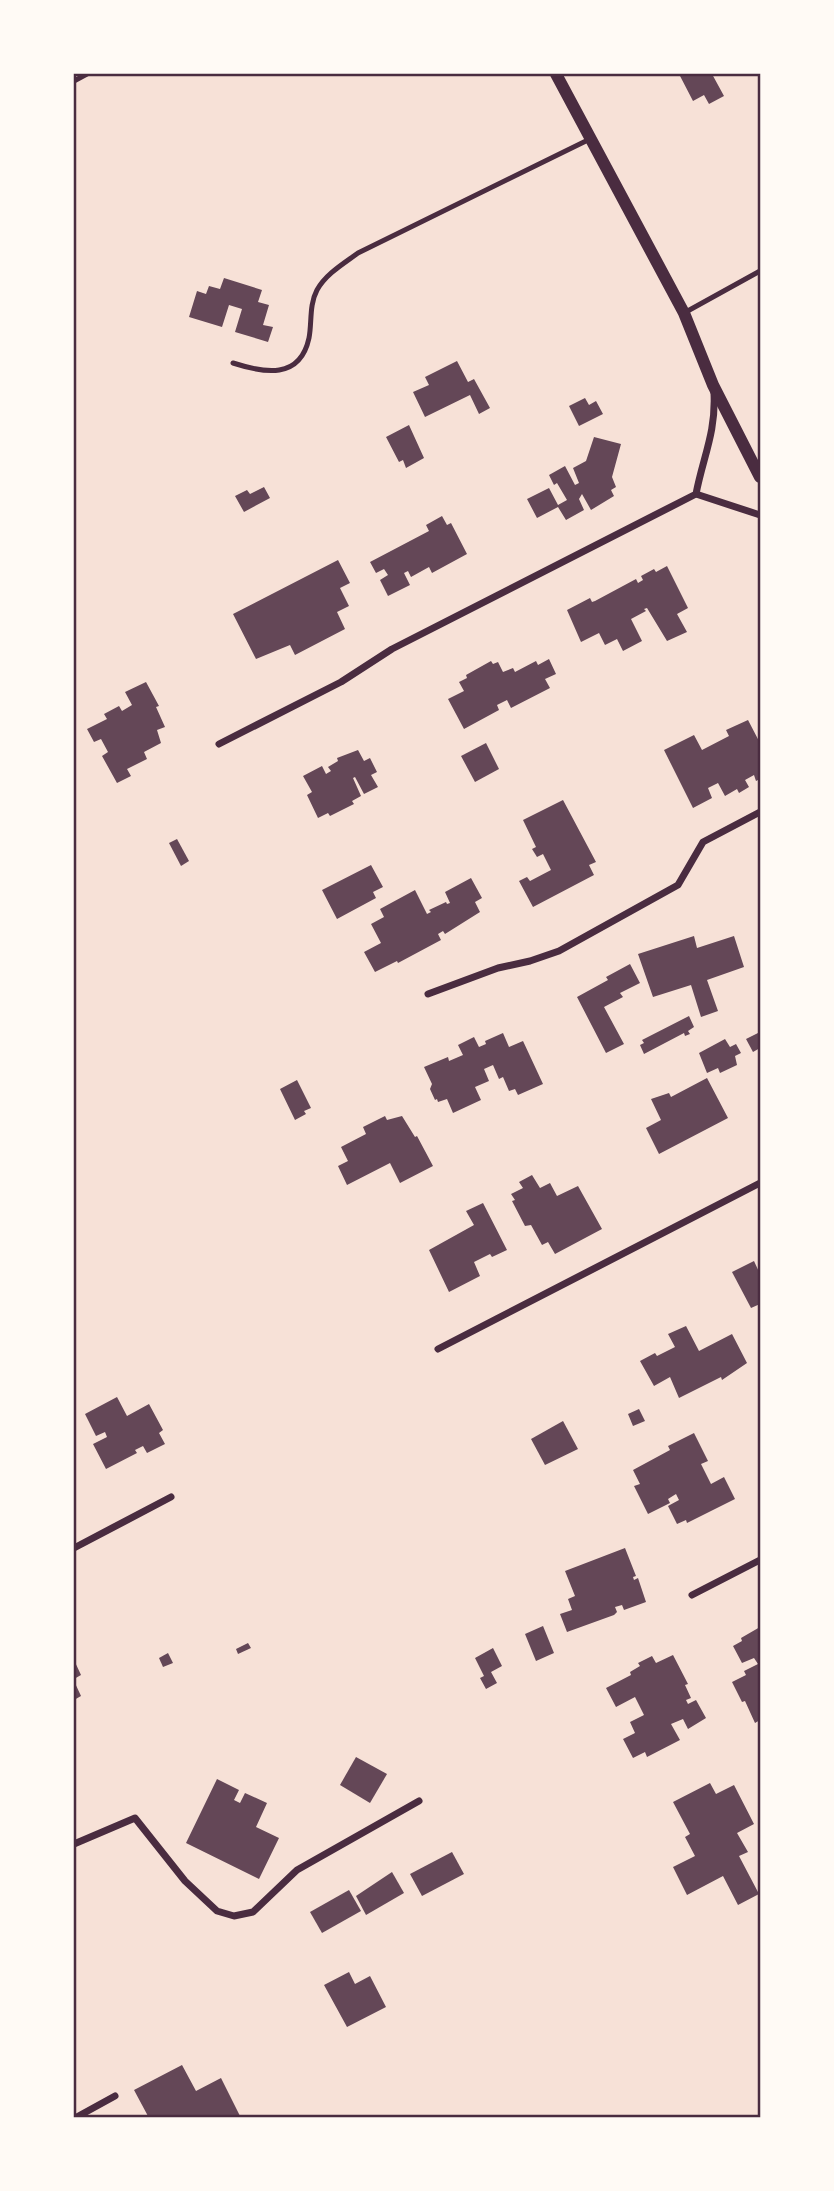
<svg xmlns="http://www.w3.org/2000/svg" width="834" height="2191" font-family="Lora,serif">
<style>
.building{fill:#644757}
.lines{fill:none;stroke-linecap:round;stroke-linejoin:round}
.service{stroke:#4a2c40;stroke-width:5}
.minor{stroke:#4a2c40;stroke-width:7}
.tertiary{stroke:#4a2c40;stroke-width:12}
.neatline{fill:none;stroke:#4a2c40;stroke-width:2.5}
</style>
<rect width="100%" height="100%" fill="#f7e1d7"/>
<g class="building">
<polygon points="679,74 712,74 724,96 709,104 704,95 693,101"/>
<polygon points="224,278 262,290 258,302 269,305 263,325 273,327 268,342 235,332 242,309 229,305 222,327 189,317 197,291 206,294 209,286 220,289"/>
<polygon points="457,361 468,382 474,379 490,408 479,414 470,395 425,417 413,392 429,385 425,377"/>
<polygon points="585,398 589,405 596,401 603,414 579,426 569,406"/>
<polygon points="409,425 424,458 406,468 403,460 399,462 386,437"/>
<polygon points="594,437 621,444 612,477 616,487 611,490 614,496 591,510 582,494 579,499 584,510 566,520 558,507 537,518 527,499 549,488 558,505 567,500 557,483 554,485 549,475 565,466 575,485 579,483 573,468 586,461"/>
<polygon points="264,487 270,498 244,512 235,496 247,490 250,494"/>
<polygon points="442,516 447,525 451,523 467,554 432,573 429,567 411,577 408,571 404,573 410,585 388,596 380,580 388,575 384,569 376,573 370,562 429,531 426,525"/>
<polygon points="338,560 350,583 340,588 349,606 337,612 345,629 295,655 290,645 256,659 233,614"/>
<polygon points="667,566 688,608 677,614 687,632 667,641 647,608 644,609 646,611 631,619 642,641 623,651 617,639 605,645 599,633 581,642 567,610 590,598 592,602 595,601 636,579 638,583 643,580 641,576 654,569 656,572"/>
<polygon points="549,659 556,674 545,679 550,688 511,708 507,700 497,705 499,710 464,729 448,699 464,691 459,682 467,678 466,675 491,661 493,664 498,662 503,672 513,668 515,672 536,661 538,665"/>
<polygon points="146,682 159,706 156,707 165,727 157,730 161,743 144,752 147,759 127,769 131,776 117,783 102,756 108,752 101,739 94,742 87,729 107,719 104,714 119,706 122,711 132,705 125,692"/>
<polygon points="748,720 760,743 760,779 756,781 754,775 745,780 749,787 739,793 737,789 725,796 718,783 708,788 712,798 693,808 664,750 694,735 702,750 729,736 726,730"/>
<polygon points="486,743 499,769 475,782 461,756"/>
<polygon points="358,750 364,761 370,758 377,772 371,775 378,787 364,794 355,777 353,778 361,796 352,801 354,804 330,816 328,813 318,818 307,795 312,792 303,776 322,766 326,774 331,771 328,767 338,761 337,758"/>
<polygon points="563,800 596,862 589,865 594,875 533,907 519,881 527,877 530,881 551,870 543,854 537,857 532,849 536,847 523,820"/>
<polygon points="177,839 189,861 181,866 169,843"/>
<polygon points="371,865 383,887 373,892 376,898 337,919 322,890"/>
<polygon points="471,878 482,898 475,902 480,912 445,934 443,931 438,934 441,940 398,963 397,961 375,972 364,952 381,943 371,924 384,917 380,909 415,890 427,914 431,912 429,910 446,902 447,904 450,903 445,892"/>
<polygon points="694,936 697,948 734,936 744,967 707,980 718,1011 701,1017 691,985 653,997 638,954"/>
<polygon points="630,964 640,983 620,993 623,997 604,1007 624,1044 606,1053 577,997 608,980 606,977"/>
<polygon points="689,1016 694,1027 688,1031 690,1034 685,1036 684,1033 644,1054 640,1045 644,1043 642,1040"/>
<polygon points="503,1033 509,1047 523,1041 543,1084 518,1095 515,1089 509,1091 503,1077 499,1079 493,1065 484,1069 489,1081 475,1087 481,1100 453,1113 447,1099 438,1102 437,1099 435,1100 430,1089 432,1084 424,1067 448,1057 449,1061 463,1055 458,1045 474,1037 479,1047 486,1044 485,1041"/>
<polygon points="758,1033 760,1048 753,1052 746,1039"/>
<polygon points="725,1039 730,1047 736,1044 741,1053 735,1056 737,1065 720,1073 718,1068 707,1073 699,1053"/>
<polygon points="707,1078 728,1118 659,1154 646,1128 661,1120 651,1099 669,1093 671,1097"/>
<polygon points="297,1080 311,1108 304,1111 306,1114 295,1120 280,1089"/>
<polygon points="385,1116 387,1120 402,1116 415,1137 417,1136 433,1166 400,1183 390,1163 347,1185 338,1166 348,1161 341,1147 366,1134 363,1127"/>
<polygon points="532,1175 540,1188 550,1183 557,1196 578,1186 602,1229 555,1254 548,1242 542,1245 531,1225 525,1226 512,1201 515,1200 511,1194 523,1188 519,1182"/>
<polygon points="483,1203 507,1250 492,1257 490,1254 474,1262 480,1276 449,1292 429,1250 474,1225 466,1211"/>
<polygon points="754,1261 760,1274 760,1304 751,1308 732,1272"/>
<polygon points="686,1326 699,1351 732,1334 747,1363 722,1380 721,1377 679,1398 670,1377 654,1386 640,1361 655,1353 657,1356 675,1347 668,1334"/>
<polygon points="117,1397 127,1416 149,1404 163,1430 159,1433 165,1444 147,1453 143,1446 135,1450 137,1453 106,1469 93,1444 107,1437 105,1432 96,1436 85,1414"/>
<polygon points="639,1409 645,1421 633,1426 628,1414"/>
<polygon points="563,1421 578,1449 545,1465 531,1439"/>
<polygon points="694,1433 708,1461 701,1464 711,1484 724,1477 735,1499 687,1523 686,1520 677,1524 668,1506 679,1500 676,1494 668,1499 670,1503 648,1514 634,1486 640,1484 633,1470 670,1450 668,1446"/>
<polygon points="625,1548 636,1576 633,1577 634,1580 638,1578 646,1602 624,1610 622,1605 615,1607 617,1612 614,1615 567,1632 560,1614 572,1610 568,1599 575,1596 565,1571"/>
<polygon points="543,1626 554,1653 536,1661 525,1634"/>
<polygon points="760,1627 760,1720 755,1723 745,1701 742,1702 732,1682 746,1675 744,1671 758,1664 754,1658 742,1663 733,1646 742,1641 741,1638"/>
<polygon points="248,1643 251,1648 238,1654 236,1649"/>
<polygon points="493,1648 502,1666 491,1672 497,1683 486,1689 480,1678 484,1676 475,1658"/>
<polygon points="168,1653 173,1663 163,1667 159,1658"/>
<polygon points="673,1655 688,1684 685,1685 691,1698 686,1700 688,1704 696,1700 706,1718 688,1729 683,1719 671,1724 680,1740 647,1757 645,1752 633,1758 623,1739 635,1733 630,1722 644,1715 635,1697 616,1707 606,1688 631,1675 630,1672 640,1666 638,1663 652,1656 656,1663"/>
<polygon points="74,1660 81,1675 74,1679"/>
<polygon points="74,1681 81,1696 74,1700"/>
<polygon points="356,1757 387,1774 370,1803 340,1785"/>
<polygon points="217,1779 239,1790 234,1800 240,1803 245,1793 267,1803 256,1827 279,1838 259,1879 186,1843"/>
<polygon points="710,1783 716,1794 734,1785 754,1824 737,1833 748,1852 739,1856 759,1894 738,1905 723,1876 687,1895 673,1867 695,1856 685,1837 690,1834 673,1802"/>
<polygon points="452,1852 464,1874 422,1896 410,1874"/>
<polygon points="392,1872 404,1893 366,1915 356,1896"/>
<polygon points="349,1890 361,1911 322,1933 310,1912"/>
<polygon points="349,1972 355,1984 370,1976 386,2007 347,2027 324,1985"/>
<polygon points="182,2065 196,2091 221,2078 241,2118 149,2118 134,2090"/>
</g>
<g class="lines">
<g class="service">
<polyline points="74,81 87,74"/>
<polyline points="684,313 760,271"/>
<path d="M 233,363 C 264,373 300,380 309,338 C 312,323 309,305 317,290 C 326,274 343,264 358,253 L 590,139"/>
</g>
<g class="minor">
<polyline points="696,494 760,515"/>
<path d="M 219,744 L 341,682 L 392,649 L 696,494 C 703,457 716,433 714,393"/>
<polyline points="428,994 498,968 530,961 559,951 678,885 703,842 760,812"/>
<polyline points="438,1349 760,1183"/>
<polyline points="74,1548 171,1497"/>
<polyline points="692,1595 760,1560"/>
<polyline points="74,1844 135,1818 185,1881 217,1911 234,1916 253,1912 297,1870 419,1801"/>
<polyline points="75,2118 115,2096"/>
</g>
<polyline class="tertiary" points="556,74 684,313 713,385 760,477"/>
</g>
<rect width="834" height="2191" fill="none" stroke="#fffaf5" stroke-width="150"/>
<rect x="75" y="75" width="684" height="2041" class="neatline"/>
</svg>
